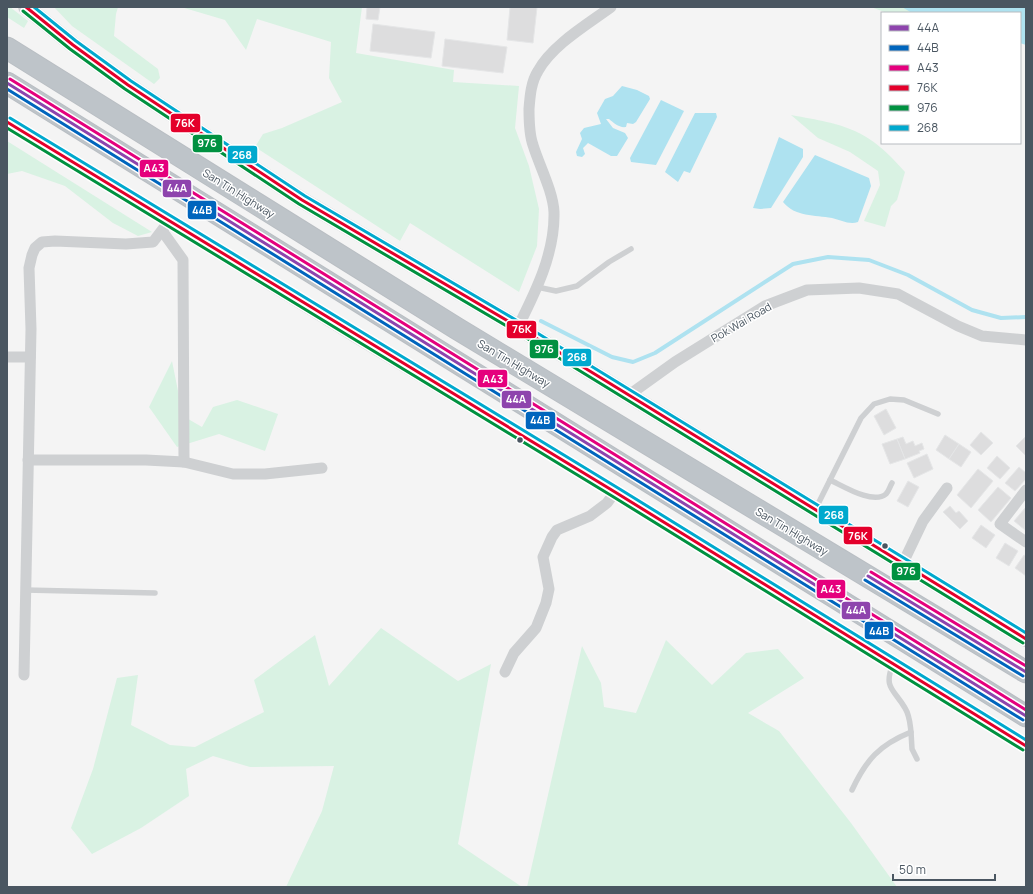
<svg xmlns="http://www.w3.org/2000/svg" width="1033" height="894" font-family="Manrope,sans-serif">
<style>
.green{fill:#d9f2e3}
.water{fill:#aee2f0}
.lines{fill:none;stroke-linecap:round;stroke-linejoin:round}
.stream{stroke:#aee2f0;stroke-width:4}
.building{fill:#ddddde;stroke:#e5e6e7}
.motorway-casing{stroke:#b9bec3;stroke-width:23}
.service{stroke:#ced0d2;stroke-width:5.5}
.minor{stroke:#ced0d2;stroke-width:11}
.tertiary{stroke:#ced0d2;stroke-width:14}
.secondary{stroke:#ced0d4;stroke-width:16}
.motorway{stroke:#bec4c9;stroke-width:21}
.bus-1-casing{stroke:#fff;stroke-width:6}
.bus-2-casing{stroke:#fff;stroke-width:6}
.bus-3-casing{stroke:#fff;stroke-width:6}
.bus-4-casing{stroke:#fff;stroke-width:6}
.bus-5-casing{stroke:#fff;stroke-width:6}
.bus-6-casing{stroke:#fff;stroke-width:6}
.bus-1{stroke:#8e44ad;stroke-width:3}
.bus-2{stroke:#0065bd;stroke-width:3}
.bus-3{stroke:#e5007d;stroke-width:3}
.bus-4{stroke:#e4002b;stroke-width:3}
.bus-5{stroke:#009140;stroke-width:3}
.bus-6{stroke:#00a9ce;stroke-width:3}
.bus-dot{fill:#4a5661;stroke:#fff;stroke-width:1.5}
.labels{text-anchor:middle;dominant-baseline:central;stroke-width:3;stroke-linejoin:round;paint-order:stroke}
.street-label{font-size:11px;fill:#4a5661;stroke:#fff}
.line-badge{stroke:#fff;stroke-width:1.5}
.badge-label{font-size:11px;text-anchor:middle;font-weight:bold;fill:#fff}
</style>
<rect width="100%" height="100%" fill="#f4f4f4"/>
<g class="green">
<polygon points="7,7 10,7 28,21 24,28 7,17"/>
<polygon points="54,7 118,7 116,14 114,36 158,69 160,78 154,84 72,26"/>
<polygon points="181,7 362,7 356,53 454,70 453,82 519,86 515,128 529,166 539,209 537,246 519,292 410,223 400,241 255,147 263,134 282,128 342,102 329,78 331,42 257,19 246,50 225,20"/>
<polygon points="871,7 936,7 940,13 887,13"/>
<path d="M 791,115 C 846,125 867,128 905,172 L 897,200 L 891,206 L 885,227 L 864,221 L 880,185 L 878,171 L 850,152 L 818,138 Z"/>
<polygon points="7,141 152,232 138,236 113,223 65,186 22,171 7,174"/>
<polygon points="172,361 183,416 202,427 213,407 237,400 278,414 265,451 219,434 177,447 149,407"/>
<polygon points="381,628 458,681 491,664 458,844 522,887 286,887 322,811 334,766 250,767 213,756 186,769 189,796 141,828 92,854 71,828 93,769 117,678 138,675 131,725 170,745 195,747 264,712 254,680 315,635 329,686"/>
<polygon points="666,640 712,685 746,653 778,649 804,678 748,713 779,731 851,823 897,887 527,887 582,646 601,683 604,707 636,713"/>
</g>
<g class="water">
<polygon points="902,7 1026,7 1026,45 1020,43 1020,13 912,13"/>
<path d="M 622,86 L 637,90 L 649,96 L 650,99 L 636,122 L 633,124 L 627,123 L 626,127 C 619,128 614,123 609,119 L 606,119 L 613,128 L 625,133 L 628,138 L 617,156 L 611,156 L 588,143 L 583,148 L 585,154 L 582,157 L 577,156 L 576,152 L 582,139 L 580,133 L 584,128 L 601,124 L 597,113 L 605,99 L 613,96 Z"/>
<polygon points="661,100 684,111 656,165 631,162 630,158"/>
<polygon points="695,113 716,113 717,117 690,173 684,171 678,182 665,172"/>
<polygon points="779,137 803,149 803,157 771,208 760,209 753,208"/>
<path d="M 815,155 L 869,178 L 871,186 L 858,222 C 849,225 841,220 832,218 C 815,215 795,217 783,202 Z"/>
</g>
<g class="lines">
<polyline class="stream" points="541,321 612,357 633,362 655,353 793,264 828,257 869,260 908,275 972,310 1001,318 1026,317"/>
</g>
<g class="building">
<polygon points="367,7 380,7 378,20 366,19"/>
<polygon points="510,7 537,7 533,43 507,40"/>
<polygon points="373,24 435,32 431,58 370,51"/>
<polygon points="445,39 507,47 503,73 442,66"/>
<polygon points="886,409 896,428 884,435 874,416"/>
<polygon points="981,432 993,443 981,455 970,445"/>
<polygon points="945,435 959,444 949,459 936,450"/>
<polygon points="1026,436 1026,456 1016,446"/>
<polygon points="903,437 906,444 913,441 915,446 922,443 924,449 919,451 920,453 905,459 897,439"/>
<polygon points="897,439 905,459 890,464 882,444"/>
<polygon points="959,444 971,452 961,467 949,459"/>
<polygon points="927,454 933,469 914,478 907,463"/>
<polygon points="997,456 1010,468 1000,479 987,468"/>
<polygon points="1019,467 1026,473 1026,479 1015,491 1005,483"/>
<polygon points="978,469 993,481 971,508 957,495"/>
<polygon points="908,481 919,487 908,507 897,501"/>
<polygon points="998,487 1011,498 991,522 978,510"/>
<polygon points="950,506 956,513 959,511 968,521 960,529 943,512"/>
<polygon points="1025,508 1026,509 1025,530 1014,521"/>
<polygon points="981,525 995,535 986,548 972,538"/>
<polygon points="1005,543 1018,551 1009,566 996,558"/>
<polygon points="1024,555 1026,556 1026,576 1015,568"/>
</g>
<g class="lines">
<defs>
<g id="motorway">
<polyline points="7,48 456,328 1026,672"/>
<polyline points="7,83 1026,716"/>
</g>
</defs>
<use href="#motorway" class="motorway-casing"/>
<g class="service">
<polyline points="537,287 556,291 577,286 609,262 631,249"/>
<path d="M 830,480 C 843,486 873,505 886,494 C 889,491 890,486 892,483"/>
<polyline points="816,508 861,418 874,404 890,399 904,400 938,414"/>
<polyline points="25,590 155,593"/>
<polyline points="911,732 912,749 917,759"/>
<path d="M 852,790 C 866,760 879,745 911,732 C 910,724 910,716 905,708 C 894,689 883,688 893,664"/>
</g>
<g class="minor">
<polyline points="163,232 183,260 184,462"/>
<path d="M 518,327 C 536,291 555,253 554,212 C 553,191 539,165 533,145 C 529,134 529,121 529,109 C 530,96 531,82 538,71 C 552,45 588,24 611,7"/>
<polyline points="7,357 30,357"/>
<polyline points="629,395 675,362 765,306 807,290 859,288 898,294 958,326 982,336 1026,340"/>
<polyline points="28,460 146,460 184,462 233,474 265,474 322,468"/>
<polyline points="1026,490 1000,524 1026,542"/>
<polyline points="903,563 923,521 947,488"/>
<polyline points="505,672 514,653 536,628 546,603 549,589 543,557 552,537 557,530 590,516 607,503 615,492"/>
<polyline points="24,675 31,329 29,268 32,255 35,248 42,242 55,241 126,244 153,242 169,221"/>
</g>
<polyline class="tertiary" points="7,122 356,336 615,492 1026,746"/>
<polyline class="secondary" points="26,7 73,45 128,85 302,200 518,327 1026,639"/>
<use href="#motorway" class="motorway"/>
<defs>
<g id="bus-1">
<polyline points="7,83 1026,716"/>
<polyline points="868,576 1026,672"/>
</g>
<g id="bus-2">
<polyline points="7,89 1023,720"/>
<polyline points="865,580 1023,676"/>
</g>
<g id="bus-3">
<polyline points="10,79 1026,710"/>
<polyline points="871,572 1026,666"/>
</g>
<g id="bus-4">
<polyline points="26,7 73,45 128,85 302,200 518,327 1026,639"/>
<polyline points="7,122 615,492 1026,746"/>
</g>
<g id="bus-5">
<polyline points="23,11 70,49 125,89 299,204 515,331 1023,643"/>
<polyline points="7,128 612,496 1023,750"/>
</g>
<g id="bus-6">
<polyline points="34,7 76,41 131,81 305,196 521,323 1026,633"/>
<polyline points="10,118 618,488 1026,740"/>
</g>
</defs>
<use href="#bus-1" class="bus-1-casing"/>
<use href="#bus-2" class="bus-2-casing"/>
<use href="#bus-3" class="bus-3-casing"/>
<use href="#bus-4" class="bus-4-casing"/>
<use href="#bus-5" class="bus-5-casing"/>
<use href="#bus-6" class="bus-6-casing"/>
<use href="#bus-1" class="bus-1"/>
<use href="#bus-2" class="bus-2"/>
<use href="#bus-3" class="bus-3"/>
<use href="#bus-4" class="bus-4"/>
<use href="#bus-5" class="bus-5"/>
<use href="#bus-6" class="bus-6"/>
</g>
<g class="bus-dot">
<circle cx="520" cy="440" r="3.5"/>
<circle cx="885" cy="546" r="3.5"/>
</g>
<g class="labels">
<g class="street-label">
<text transform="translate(239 193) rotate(32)">San Tin Highway</text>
<text transform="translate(741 322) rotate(-30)">Pok Wai Road</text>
<text transform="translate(514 363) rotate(31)">San Tin Highway</text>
<text transform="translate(792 531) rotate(31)">San Tin Highway</text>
</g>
</g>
<g class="line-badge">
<rect x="170" y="113" width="31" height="20" rx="4" fill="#e4002b"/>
<rect x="192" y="134" width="31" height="19" rx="4" fill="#009140"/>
<rect x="227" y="145" width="31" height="19" rx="4" fill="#00a9ce"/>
<rect x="139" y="159" width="30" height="19" rx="4" fill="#e5007d"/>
<rect x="162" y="179" width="30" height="19" rx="4" fill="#8e44ad"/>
<rect x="187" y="200" width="30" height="20" rx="4" fill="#0065bd"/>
<rect x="506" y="320" width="31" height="19" rx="4" fill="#e4002b"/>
<rect x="529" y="339" width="30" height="20" rx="4" fill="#009140"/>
<rect x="562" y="348" width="30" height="19" rx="4" fill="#00a9ce"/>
<rect x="477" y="369" width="31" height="19" rx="4" fill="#e5007d"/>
<rect x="501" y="390" width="31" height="19" rx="4" fill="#8e44ad"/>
<rect x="525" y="411" width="31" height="19" rx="4" fill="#0065bd"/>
<rect x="818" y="505" width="31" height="20" rx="4" fill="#00a9ce"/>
<rect x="843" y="526" width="30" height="19" rx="4" fill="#e4002b"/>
<rect x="891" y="562" width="30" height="19" rx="4" fill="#009140"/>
<rect x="816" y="579" width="30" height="20" rx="4" fill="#e5007d"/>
<rect x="841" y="601" width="30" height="19" rx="4" fill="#8e44ad"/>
<rect x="864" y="621" width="30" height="19" rx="4" fill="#0065bd"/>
</g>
<g class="badge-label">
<text x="185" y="127">76K</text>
<text x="207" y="147">976</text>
<text x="242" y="159">268</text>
<text x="154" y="172">A43</text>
<text x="177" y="192">44A</text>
<text x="202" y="214">44B</text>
<text x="522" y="333">76K</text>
<text x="544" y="353">976</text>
<text x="577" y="361">268</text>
<text x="493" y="383">A43</text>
<text x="516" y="403">44A</text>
<text x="540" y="424">44B</text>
<text x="834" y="519">268</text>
<text x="858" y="540">76K</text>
<text x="906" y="575">976</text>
<text x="831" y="593">A43</text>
<text x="856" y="614">44A</text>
<text x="879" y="635">44B</text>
</g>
<rect width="1033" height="894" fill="none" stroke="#4a5661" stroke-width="16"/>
<rect x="881" y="12" width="140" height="132" fill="#ffffff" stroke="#b7bbc0"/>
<rect x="889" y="25" width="20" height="6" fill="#8e44ad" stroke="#b7bbc0"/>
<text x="917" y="32" font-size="12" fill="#4a5661">44A</text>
<rect x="889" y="45" width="20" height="6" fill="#0065bd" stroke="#b7bbc0"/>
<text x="917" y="52" font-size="12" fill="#4a5661">44B</text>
<rect x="889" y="65" width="20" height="6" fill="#e5007d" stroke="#b7bbc0"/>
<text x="917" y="72" font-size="12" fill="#4a5661">A43</text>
<rect x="889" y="85" width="20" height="6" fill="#e4002b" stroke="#b7bbc0"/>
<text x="917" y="92" font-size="12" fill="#4a5661">76K</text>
<rect x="889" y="105" width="20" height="6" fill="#009140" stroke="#b7bbc0"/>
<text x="917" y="112" font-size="12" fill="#4a5661">976</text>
<rect x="889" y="125" width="20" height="6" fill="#00a9ce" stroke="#b7bbc0"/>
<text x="917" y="132" font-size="12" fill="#4a5661">268</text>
<path d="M893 874v6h102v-6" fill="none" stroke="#4a5661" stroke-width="2"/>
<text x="899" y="874" font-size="12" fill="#4a5661" stroke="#ffffff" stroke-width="3" paint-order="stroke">50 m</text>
</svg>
